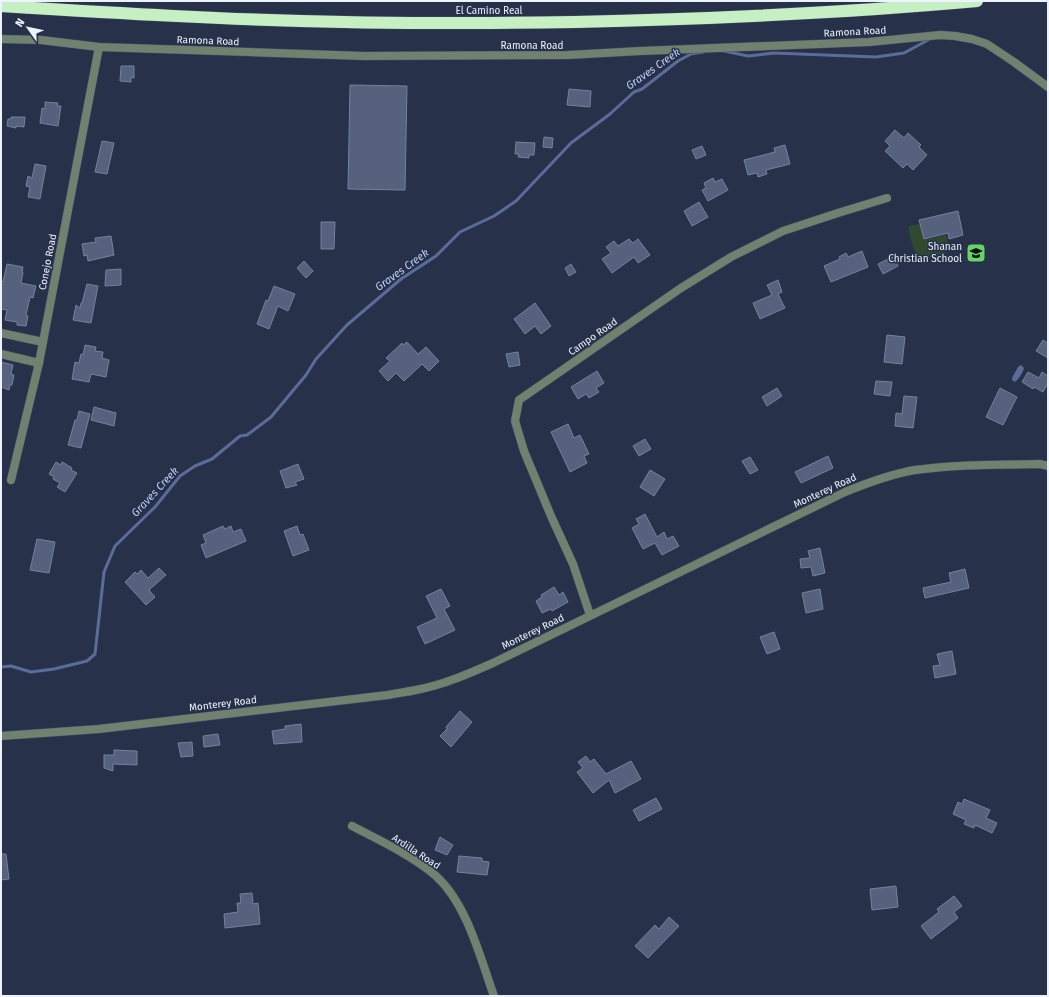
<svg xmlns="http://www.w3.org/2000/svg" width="1049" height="997" font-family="'Fira Sans',sans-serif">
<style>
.green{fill:#324931}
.water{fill:#5a6d99}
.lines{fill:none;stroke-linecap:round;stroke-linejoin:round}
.stream{stroke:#5a6d99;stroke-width:3}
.building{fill:#56627d;stroke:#75829d}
.minor-casing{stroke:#434c62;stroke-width:9}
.motorway-casing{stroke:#434c62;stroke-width:13}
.minor{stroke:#70816f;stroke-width:8}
.motorway{stroke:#c6f0c4;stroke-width:12}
.labels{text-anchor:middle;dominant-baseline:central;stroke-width:3;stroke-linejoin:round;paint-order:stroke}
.street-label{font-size:10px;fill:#ecf2fe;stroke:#273149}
.poi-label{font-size:10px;fill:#ecf2fe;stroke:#273149;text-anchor:end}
.water-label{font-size:11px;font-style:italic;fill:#bccff8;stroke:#273149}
</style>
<rect width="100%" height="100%" fill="#273149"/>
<path class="green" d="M 920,224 L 924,240 L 946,235 C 948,242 949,249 943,254 L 919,260 L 912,244 L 908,226 Z"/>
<path class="water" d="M 1021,365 L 1024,368 C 1023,372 1019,379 1015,382 L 1012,380 L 1012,378 L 1018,367 Z"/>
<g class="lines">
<g class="stream">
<polyline points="724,51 748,56 774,53 876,57 904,53 930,39"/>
<polyline points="1,667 11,666 31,672 54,669 87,661 95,654 104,572 115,546 155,507 180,476 195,466 212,459 240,436 247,435 271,417 306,375 316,359 347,325 401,279 436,256 460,232 494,216 516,201 571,143 610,114 634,92 642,89 678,61 691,54 703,52"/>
</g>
</g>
<g class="building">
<polygon points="121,66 134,66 134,78 131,77 131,82 120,81"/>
<polygon points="350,85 407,86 405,190 348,189"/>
<polygon points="569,89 591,91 590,107 567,105"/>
<polygon points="45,102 58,103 57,106 61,106 58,126 40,123 42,108 45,109"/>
<polygon points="11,117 25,117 24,127 16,126 16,128 7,126 8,119 11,119"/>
<polygon points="895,130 904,138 908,133 921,145 919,147 927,155 913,170 907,164 903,168 885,151 890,146 885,141"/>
<polygon points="544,137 553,138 552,148 543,147"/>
<polygon points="102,141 114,143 107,174 95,172"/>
<polygon points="516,142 535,143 534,155 529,155 529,158 518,157 519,154 515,154"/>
<polygon points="785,145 790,164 766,170 767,174 758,177 757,173 748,175 744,160 775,152 774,148"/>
<polygon points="702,146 706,155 696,159 692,150"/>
<polygon points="35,164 46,166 40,199 28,197 30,187 26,186 28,176 32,178"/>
<polygon points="713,178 715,182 722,179 728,190 708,201 702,190 706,188 704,183"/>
<polygon points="699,202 708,217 692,226 684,211"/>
<polygon points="958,211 963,235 949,239 948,233 924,239 919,220"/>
<polygon points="321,222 335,222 334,249 321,249"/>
<polygon points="111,236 114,255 88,261 87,255 84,256 82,244 96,242 95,238"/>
<polygon points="629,239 633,243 638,239 650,255 638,263 634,257 612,273 602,259 611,253 606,247 614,241 618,246"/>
<polygon points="862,251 868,267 831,282 824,266 840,259 839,257 846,253 848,257"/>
<polygon points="894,256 898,266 883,274 878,264"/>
<polygon points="304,261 313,271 306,278 297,268"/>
<polygon points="7,264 23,267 22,272 23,272 21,283 36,286 33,298 30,297 26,315 28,316 26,326 17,325 17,322 5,320 7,310 1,309 1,282 3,282"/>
<polygon points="571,264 576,272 569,276 565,268"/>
<polygon points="121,269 121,285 105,286 106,270"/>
<polygon points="778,280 782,292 778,294 785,308 760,319 753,303 772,295 767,285"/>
<polygon points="87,284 98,286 91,323 73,320 76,305 80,308 81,303 82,303"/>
<polygon points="274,286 295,294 288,311 278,306 269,329 257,324 266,300 268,301"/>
<polygon points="535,303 551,326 541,334 535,326 525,334 514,319"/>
<polygon points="887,335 905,337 902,364 884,362"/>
<polygon points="1043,340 1048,343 1048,358 1036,351"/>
<polygon points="407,342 418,354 426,347 439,361 429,371 422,364 404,381 396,373 388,381 379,371 390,361 386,358 402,343 403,345"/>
<polygon points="85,345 96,347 95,351 103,352 102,358 109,360 106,377 91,374 89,382 72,379 75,362 79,363 81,354 83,355"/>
<polygon points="518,352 520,365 509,367 506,354"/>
<polygon points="1,362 13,365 11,374 14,375 12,385 10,385 9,390 1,387"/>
<polygon points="597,371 604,383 596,388 599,392 589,398 586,394 578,399 571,387"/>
<polygon points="1028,372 1039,378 1042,372 1048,376 1048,383 1043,392 1034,387 1033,389 1022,382"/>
<polygon points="876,381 892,382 890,396 874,394"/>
<polygon points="777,388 782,396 767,406 762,397"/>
<polygon points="1000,388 1017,397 1003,425 986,417"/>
<polygon points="904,396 917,397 913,428 895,426 896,413 902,414"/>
<polygon points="94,407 116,413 114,426 91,420"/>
<polygon points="79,411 90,414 81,448 68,445 75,420 77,420"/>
<polygon points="568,424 574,438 580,435 589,454 584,456 587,463 570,472 551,432"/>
<polygon points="645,439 651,449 639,456 633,446"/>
<polygon points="828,456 833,468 801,483 795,472"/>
<polygon points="750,457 758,470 750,474 742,461"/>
<polygon points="56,462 61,465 62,462 72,468 71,470 77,473 65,492 57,487 60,483 53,479 54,477 49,474"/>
<polygon points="298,464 304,479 295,482 297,485 286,488 280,471"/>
<polygon points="650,470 665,479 654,496 640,487"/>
<polygon points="645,514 657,537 664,532 667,539 673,536 679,546 662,555 655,543 643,549 632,528 639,524 636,519"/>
<polygon points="223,526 225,529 231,526 233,532 241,529 246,541 206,558 201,545 206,543 203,535"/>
<polygon points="297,526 300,535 303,534 309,550 293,556 284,531"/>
<polygon points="37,539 55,542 49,573 30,570"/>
<polygon points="820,548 825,573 813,576 811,567 801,568 800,559 810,558 808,551"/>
<polygon points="159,568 166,575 149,590 155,597 146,605 125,582 135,572 137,574 141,570 148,578"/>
<polygon points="965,569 969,588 925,598 923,588 951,582 949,573"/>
<polygon points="554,587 559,595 563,592 568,602 552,611 551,609 542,613 536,601 542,597 541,595"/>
<polygon points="441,589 450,606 444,609 455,630 425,644 417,627 437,618 426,596"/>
<polygon points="820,589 823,609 806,613 802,593"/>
<polygon points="774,632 780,649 767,654 760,637"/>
<polygon points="952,651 956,674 935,678 933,666 940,665 937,654"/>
<polygon points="460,711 472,722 451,747 440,736 447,729 446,727"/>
<polygon points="301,724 302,742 274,744 272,731 285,729 285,726"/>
<polygon points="218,734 220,745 204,747 203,736"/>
<polygon points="192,742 193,756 181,757 178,743"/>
<polygon points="114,750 137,751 137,765 113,764 113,771 104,768 104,755 114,755"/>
<polygon points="586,756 590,762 594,759 606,774 631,761 641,779 615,793 609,780 593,793 577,772 583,768 578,762"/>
<polygon points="656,798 662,809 639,821 633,810"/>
<polygon points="964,799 990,810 986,818 997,823 992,833 975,825 974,828 964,824 966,820 953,814 958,802 962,804"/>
<polygon points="440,837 453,845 447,855 435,850"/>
<polygon points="1,854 6,854 9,879 1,880"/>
<polygon points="459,856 482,858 482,861 489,862 487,875 457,872"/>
<polygon points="896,886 898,907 872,910 870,889"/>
<polygon points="252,893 253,904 258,903 260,924 225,928 224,914 238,912 237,903 241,903 240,894"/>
<polygon points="954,896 962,906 954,912 958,918 931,939 921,926 939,912 937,909"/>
<polygon points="669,917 679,926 648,958 635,946 655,925 659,929"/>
</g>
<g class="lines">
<defs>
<g id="minor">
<polyline points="1,39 41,40 99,47 364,56 568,55 640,51 869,42 940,35 955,36 972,39 987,44 1014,62 1048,87"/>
<polyline points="1,333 43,342"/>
<polyline points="1,354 39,363"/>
<polyline points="11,480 39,363 99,47"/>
<polyline points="590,615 573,564 551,516 524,451 515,421 519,400 681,288 731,257 783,231 838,213 887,198"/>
<path d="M 1,736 L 99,729 L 388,695 C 397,693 407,692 416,690 C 443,685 468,674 493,663 L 845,492 C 867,483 891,474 915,470 C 956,464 998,465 1040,464 L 1048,466"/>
<path d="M 352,826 C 379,840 413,856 436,876 C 467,904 480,957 494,996"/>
</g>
<path id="motorway" d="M 1,6 C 115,13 230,20 344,22 C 421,24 498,23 575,22 C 709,19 843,13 977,1"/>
</defs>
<use href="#minor" class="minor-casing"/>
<use href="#motorway" class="motorway-casing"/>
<use href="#minor" class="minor"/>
<use href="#motorway" class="motorway"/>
</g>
<defs>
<symbol id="school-square" viewBox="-11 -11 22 22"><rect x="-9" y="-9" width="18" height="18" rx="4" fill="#66d467" stroke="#273149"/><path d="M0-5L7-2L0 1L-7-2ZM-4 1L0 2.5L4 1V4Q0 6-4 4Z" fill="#111"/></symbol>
</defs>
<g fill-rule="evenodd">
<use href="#school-square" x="965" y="242" width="22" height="22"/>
</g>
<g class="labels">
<g class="street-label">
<text x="489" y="11">El Camino Real</text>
<text transform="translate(855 32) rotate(-3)">Ramona Road</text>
<text transform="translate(208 41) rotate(2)">Ramona Road</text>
<text x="532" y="46">Ramona Road</text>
<text transform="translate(48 262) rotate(-79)">Conejo Road</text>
<text transform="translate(593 337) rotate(-35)">Campo Road</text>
<text transform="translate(825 491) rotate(-25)">Monterey Road</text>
<text transform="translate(533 632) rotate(-26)">Monterey Road</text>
<text transform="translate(223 704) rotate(-7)">Monterey Road</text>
<text transform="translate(416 852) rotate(33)">Ardilla Road</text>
</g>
<g class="poi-label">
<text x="962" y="247">Shanan<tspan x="962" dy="12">Christian School</tspan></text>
</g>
<g class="water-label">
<text transform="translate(653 69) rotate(-35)">Graves Creek</text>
<text transform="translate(402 270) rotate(-36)">Graves Creek</text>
<text transform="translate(155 492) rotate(-47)">Graves Creek</text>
</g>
</g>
<rect width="1049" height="997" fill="none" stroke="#ecf2fe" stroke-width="4"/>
<g transform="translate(28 28) rotate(303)" stroke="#273149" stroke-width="3" paint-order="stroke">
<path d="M0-3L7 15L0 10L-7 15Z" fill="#ecf2fe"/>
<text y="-6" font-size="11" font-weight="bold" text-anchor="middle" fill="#ecf2fe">N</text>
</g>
</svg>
